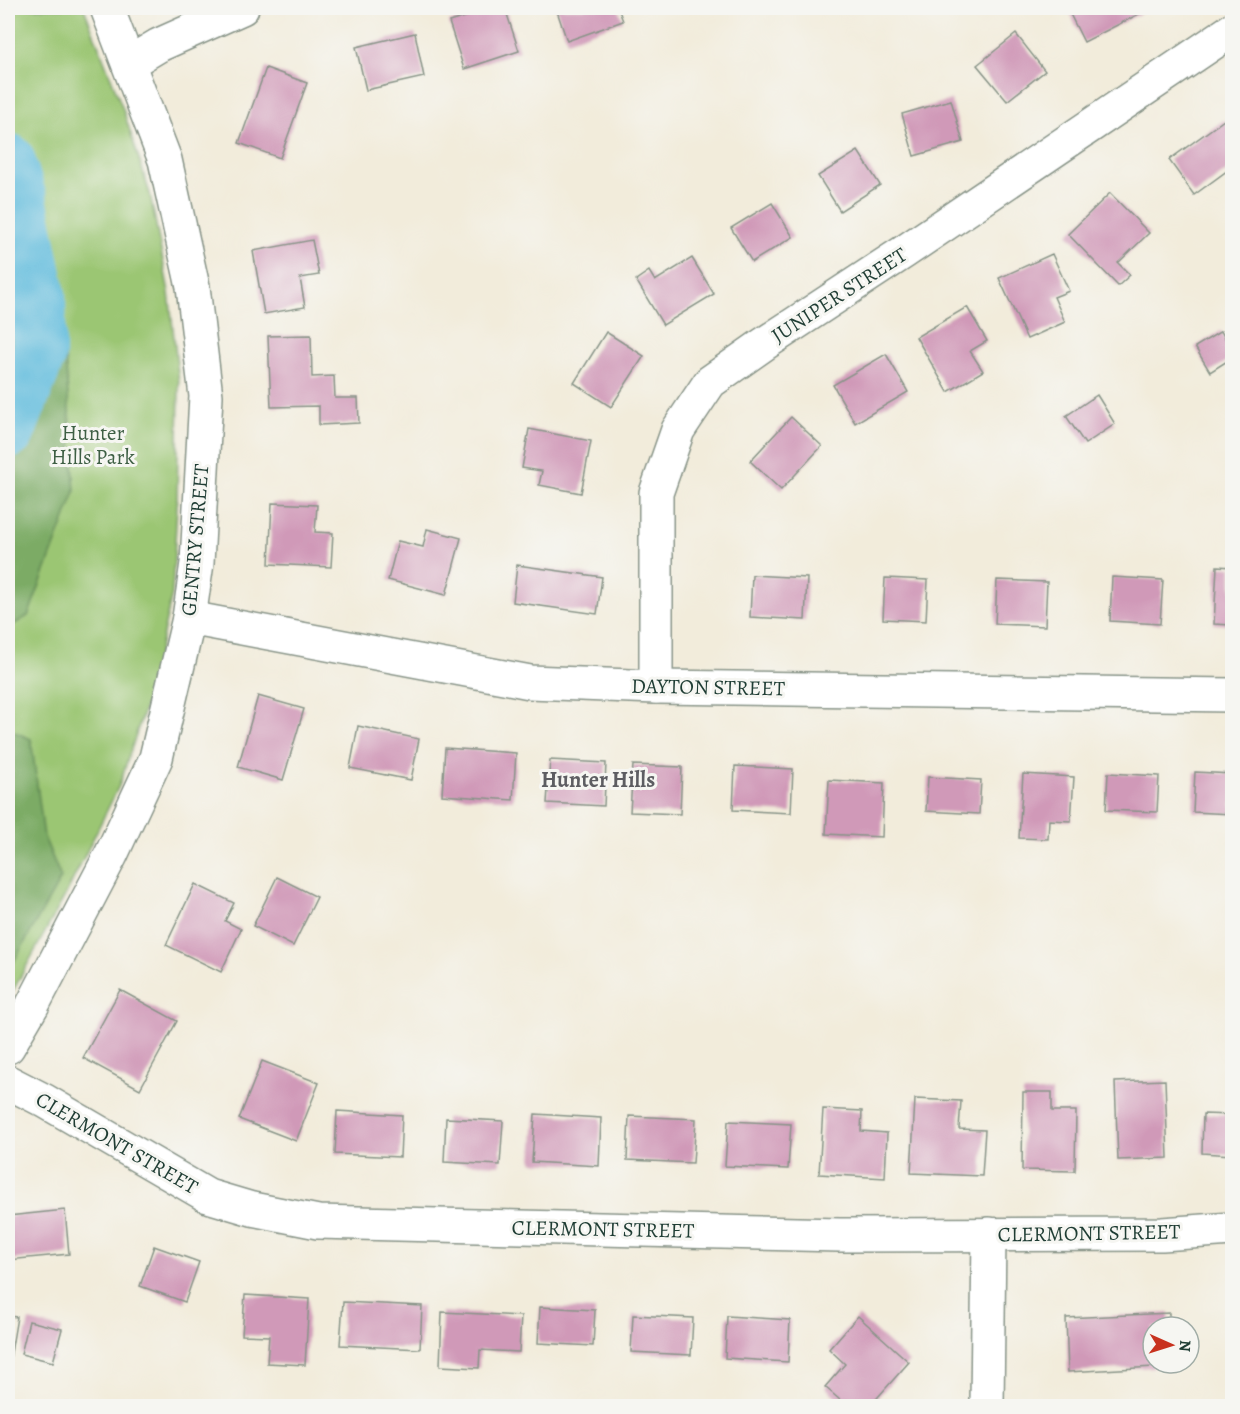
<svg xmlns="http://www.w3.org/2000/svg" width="1240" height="1414" font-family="Alegreya,serif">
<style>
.green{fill:#9bc673;stroke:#5d8254;stroke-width:1.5}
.forest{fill:#7cab65;stroke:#4e744c;stroke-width:1.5}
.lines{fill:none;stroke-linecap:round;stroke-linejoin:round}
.river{stroke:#5fbbdd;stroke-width:54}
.building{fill:#d099b8}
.minor-casing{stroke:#889488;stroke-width:36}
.minor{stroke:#fff;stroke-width:33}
.labels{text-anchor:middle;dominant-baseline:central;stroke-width:6;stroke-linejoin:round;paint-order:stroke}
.street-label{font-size:21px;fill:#1f3d34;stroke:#f6f6f2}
.park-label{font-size:21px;fill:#3e5f44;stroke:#f6f6f2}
.neighbourhood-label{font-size:22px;font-weight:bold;fill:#5d5d62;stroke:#f6f6f2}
</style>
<rect width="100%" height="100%" fill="#f6f6f2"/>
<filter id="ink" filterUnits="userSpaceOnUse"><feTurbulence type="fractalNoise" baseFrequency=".0167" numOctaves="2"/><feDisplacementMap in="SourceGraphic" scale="12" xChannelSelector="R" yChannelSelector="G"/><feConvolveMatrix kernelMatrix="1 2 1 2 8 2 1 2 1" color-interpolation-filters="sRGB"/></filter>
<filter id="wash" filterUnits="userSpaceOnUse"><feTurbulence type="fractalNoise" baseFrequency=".008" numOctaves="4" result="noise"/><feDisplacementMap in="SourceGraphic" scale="24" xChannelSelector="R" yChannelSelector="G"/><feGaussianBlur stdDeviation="1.35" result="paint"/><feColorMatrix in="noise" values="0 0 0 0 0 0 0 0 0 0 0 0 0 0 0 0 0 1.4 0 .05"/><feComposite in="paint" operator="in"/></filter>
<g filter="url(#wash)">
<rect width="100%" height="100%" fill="#f2ecdb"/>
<polygon class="green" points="8,8 84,8 123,109 150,194 169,292 179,383 177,507 172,594 150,692 119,786 66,894 8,1000"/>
<g class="forest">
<polygon points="8,129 62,313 75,492 28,616 8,628"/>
<polygon points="8,729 31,739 44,837 61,878 8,972"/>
</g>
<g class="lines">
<polyline class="river" points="8,160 20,199 39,295 39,354 8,432"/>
</g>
<g id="blocks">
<g class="building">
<polygon points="494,8 505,8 519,51 464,69 449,22"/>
<polygon points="556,8 618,8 623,21 567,41"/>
<polygon points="1067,8 1140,8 1143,12 1084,42"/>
<polygon points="415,33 424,77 366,90 356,47"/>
<polygon points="1016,34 1045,71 1007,101 977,65"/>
<polygon points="266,68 307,83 280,158 239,143"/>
<polygon points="951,100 963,142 914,156 902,114"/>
<polygon points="1224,120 1232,132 1232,167 1194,195 1169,160"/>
<polygon points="858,151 880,185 840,211 818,176"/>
<polygon points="1110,193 1149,233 1118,263 1130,275 1118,286 1068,234"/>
<polygon points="772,203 793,237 752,262 731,228"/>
<polygon points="312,240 319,275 300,278 305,307 264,314 253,251"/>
<polygon points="1052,254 1069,291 1054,297 1065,322 1027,339 999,278"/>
<polygon points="692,258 714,294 663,325 636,280 649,271 655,281"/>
<polygon points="967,307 987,341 970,351 983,371 948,392 916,337"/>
<polygon points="1221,331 1232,351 1232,358 1210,372 1195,347"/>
<polygon points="606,332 644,356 611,407 574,383"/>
<polygon points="311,335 312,377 334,376 335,398 358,398 359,423 319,425 319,406 271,407 268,336"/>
<polygon points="886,354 908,392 855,423 833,385"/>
<polygon points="1097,395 1115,424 1085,444 1066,416"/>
<polygon points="791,417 822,446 781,490 750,461"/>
<polygon points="529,429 591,441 581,493 539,485 542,471 522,468"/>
<polygon points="272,503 317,505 315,532 333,533 331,567 269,564"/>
<polygon points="427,529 461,538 446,595 388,580 398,541 423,547"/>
<polygon points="517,565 602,577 597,614 513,602"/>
<polygon points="1217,566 1232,567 1232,625 1214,624"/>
<polygon points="752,575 807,578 805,620 750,617"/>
<polygon points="1112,577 1163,580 1160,624 1110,621"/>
<polygon points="885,578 928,580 926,621 883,619"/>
<polygon points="997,580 1047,582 1045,626 995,624"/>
<polygon points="258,696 304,709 283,780 238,767"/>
<polygon points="358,726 419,739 411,780 350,768"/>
<polygon points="445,748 516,753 513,800 442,795"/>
<polygon points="550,760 606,763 604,806 547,803"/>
<polygon points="633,765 682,767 680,814 630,812"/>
<polygon points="735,766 793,769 791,813 733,810"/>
<polygon points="1195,772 1232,774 1232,814 1193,812"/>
<polygon points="1108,773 1159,776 1157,812 1106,810"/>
<polygon points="1023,774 1074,777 1071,821 1049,820 1048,839 1019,838"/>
<polygon points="928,777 981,780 979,814 926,811"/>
<polygon points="829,780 884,783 882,837 826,834"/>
<polygon points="277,877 317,897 293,946 253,926"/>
<polygon points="195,884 234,903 225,921 241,929 221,972 166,945"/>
<polygon points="120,990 177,1021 140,1089 83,1058"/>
<polygon points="262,1061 319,1083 296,1141 239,1119"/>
<polygon points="1165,1080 1168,1158 1118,1160 1115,1082"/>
<polygon points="1023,1092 1052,1092 1052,1111 1076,1111 1075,1171 1022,1170"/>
<polygon points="915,1099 961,1101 959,1129 985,1130 982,1176 911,1173"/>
<polygon points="823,1109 862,1111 861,1131 887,1133 885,1178 819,1174"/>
<polygon points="337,1111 402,1115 400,1157 335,1154"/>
<polygon points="535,1114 601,1118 599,1166 532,1162"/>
<polygon points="1203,1114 1232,1115 1232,1155 1202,1153"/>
<polygon points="629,1116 696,1119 693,1163 627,1160"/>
<polygon points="446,1118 503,1121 500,1165 444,1162"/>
<polygon points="728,1121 791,1124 788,1169 725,1166"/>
<polygon points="65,1210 69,1254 8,1260 8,1216"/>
<polygon points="154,1246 199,1262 185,1302 140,1286"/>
<polygon points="245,1295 309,1299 305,1365 267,1363 269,1336 242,1335"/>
<polygon points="343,1302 422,1306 420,1349 340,1345"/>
<polygon points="540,1307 595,1310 593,1346 538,1343"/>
<polygon points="442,1312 521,1316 519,1352 480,1350 479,1368 440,1366"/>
<polygon points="1169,1313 1169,1327 1153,1327 1153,1363 1171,1363 1171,1366 1068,1372 1066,1318"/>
<polygon points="633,1315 693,1318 691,1355 631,1352"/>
<polygon points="8,1316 17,1317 10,1359 8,1359"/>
<polygon points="727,1316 790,1320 788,1362 725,1358"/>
<polygon points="858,1316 909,1362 870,1406 847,1406 825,1387 845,1364 829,1349"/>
<polygon points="29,1321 62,1329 53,1362 21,1354"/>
</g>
</g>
</g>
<g filter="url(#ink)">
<use href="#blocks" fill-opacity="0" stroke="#889488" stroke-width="1.5"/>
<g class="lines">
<defs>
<g id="minor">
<polyline points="129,63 159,45 242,8"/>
<polyline points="189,618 530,682 656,687 1232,695"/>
<polyline points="656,687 656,493 678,430 710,382 764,344 904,252 1232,30"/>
<polyline points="8,1047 32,1006 111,855 156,758 189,618 197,563 206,396 193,287 165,160 107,8"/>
<polyline points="8,1082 45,1101 208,1196 252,1209 318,1222 840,1235 1162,1234 1232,1229"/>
<polyline points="987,1406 989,1234"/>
</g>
</defs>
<use href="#minor" class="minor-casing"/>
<use href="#minor" class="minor"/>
</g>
</g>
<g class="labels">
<g class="street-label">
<text transform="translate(839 295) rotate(-33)">JUNIPER STREET</text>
<text transform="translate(195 540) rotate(-85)">GENTRY STREET</text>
<text transform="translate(708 687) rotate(1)">DAYTON STREET</text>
<text transform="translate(117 1143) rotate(30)">CLERMONT STREET</text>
<text transform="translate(603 1229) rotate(1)">CLERMONT STREET</text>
<text transform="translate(1089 1233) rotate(-1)">CLERMONT STREET</text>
</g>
<g class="park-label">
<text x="93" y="433">Hunter<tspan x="93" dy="24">Hills Park</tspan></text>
</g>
<g class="neighbourhood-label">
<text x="598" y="780">Hunter Hills</text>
</g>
</g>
<rect width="1240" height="1414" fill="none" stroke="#f6f6f2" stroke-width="30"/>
<g transform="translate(1171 1345) rotate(93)"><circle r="28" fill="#f6f6f2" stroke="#a0aca6" stroke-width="1.5"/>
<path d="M0-4.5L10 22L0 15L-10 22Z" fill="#c8321e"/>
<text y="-9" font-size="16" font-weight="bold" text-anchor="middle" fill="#1f3d34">N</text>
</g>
</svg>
